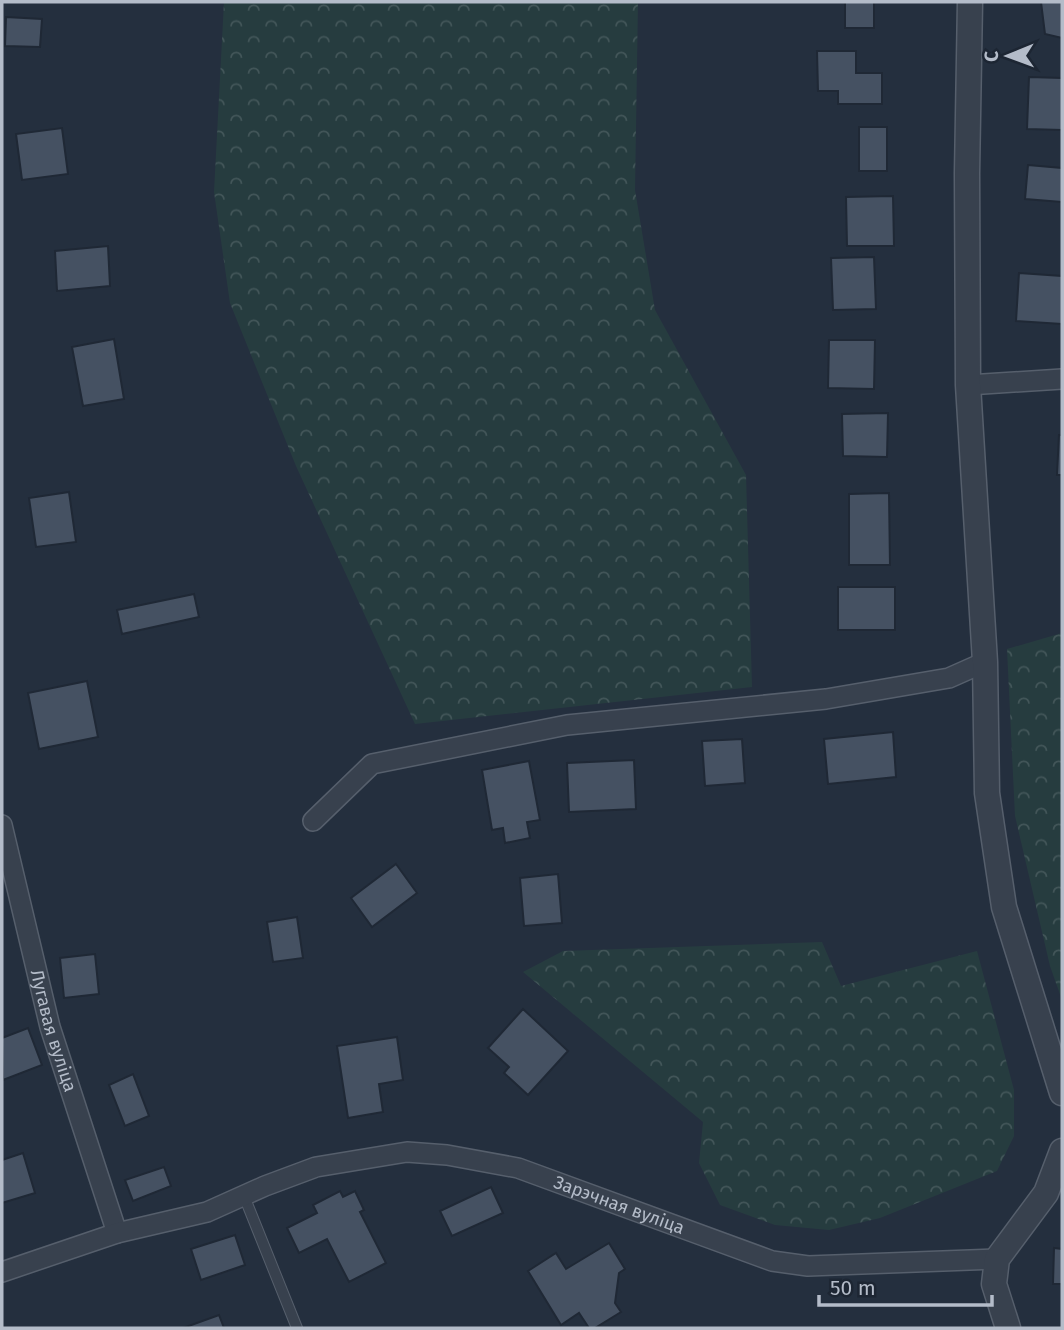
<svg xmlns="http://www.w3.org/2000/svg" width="1064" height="1330" font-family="'Fira Sans',sans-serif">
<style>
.forest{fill:url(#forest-crowns)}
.building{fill:#455162;stroke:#1f2835;stroke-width:2}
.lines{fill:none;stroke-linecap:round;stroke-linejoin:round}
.service-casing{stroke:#565f6c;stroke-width:12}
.minor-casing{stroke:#565f6c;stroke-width:22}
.tertiary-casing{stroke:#565f6c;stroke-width:27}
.service{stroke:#38414e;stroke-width:10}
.minor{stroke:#38414e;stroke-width:19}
.tertiary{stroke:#38414e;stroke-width:24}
.labels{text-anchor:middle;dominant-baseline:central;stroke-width:5;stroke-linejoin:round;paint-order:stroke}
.street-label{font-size:18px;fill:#b4bcc9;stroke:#1d2633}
</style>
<defs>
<pattern id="forest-crowns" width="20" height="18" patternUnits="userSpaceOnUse" patternTransform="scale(1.75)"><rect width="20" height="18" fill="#263c3f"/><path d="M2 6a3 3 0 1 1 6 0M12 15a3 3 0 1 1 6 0" fill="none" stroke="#435659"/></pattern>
</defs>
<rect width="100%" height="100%" fill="#242f3e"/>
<g class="forest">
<polygon points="224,2 638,2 635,190 655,310 746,475 752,687 415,724 296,466 230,303 214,192"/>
<polygon points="1062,633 1062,1000 1050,966 1015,816 1007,649"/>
<polygon points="822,942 841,986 977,951 1014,1090 1014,1136 997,1171 880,1218 829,1230 775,1225 720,1205 699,1163 703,1122 523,972 563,951"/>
</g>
<g class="building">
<rect x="845" y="2" width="29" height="26"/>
<polygon points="1041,2 1062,2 1062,38 1045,34"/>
<polygon points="6,17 42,19 40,47 5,46"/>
<polygon points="817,51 856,51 856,73 882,73 882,104 838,104 838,91 818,91"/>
<polygon points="1029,77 1062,78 1062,130 1027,129"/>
<rect x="859" y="127" width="28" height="44"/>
<polygon points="62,128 68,174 22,180 16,134"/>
<polygon points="1028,165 1062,168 1062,202 1025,199"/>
<polygon points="893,196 894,246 847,246 846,197"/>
<polygon points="108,246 110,286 57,291 55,251"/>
<polygon points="874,257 876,309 833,310 831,258"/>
<polygon points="1019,273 1062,276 1062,324 1016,321"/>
<polygon points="114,339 124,399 83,406 72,347"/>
<polygon points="829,340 875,340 874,389 828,388"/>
<polygon points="888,413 887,457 843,456 842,414"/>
<polygon points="1059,435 1062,435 1062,475 1057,475"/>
<polygon points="69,492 76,542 36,547 29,498"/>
<polygon points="889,493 890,565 849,565 849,494"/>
<rect x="838" y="587" width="57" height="43"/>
<polygon points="194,594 199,617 122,634 117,610"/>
<polygon points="87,681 98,737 39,749 28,693"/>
<polygon points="893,732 896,777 828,784 824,739"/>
<polygon points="742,739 745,783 705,786 702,741"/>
<polygon points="634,760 636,809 569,812 567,763"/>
<polygon points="529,761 540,820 527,822 530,838 505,843 503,828 492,830 482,770"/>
<polygon points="396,864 417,893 372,927 351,898"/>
<polygon points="558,874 562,923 524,926 520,878"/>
<polygon points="297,917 303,958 273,962 267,922"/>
<polygon points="95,954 99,994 64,998 60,958"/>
<polygon points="523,1009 568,1051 528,1095 504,1073 509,1067 488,1048"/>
<polygon points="28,1028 42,1065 3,1080 2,1038"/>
<polygon points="397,1037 403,1080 379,1084 383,1112 348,1118 337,1046"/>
<polygon points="133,1074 149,1116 125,1126 109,1085"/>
<polygon points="23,1153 35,1193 2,1203 2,1160"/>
<polygon points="164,1167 171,1186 133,1201 125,1180"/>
<polygon points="491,1187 503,1213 452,1236 440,1211"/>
<polygon points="340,1191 343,1197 355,1191 364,1210 360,1212 386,1263 349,1282 327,1239 299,1253 287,1228 317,1213 313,1205"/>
<polygon points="235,1235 245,1265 201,1280 191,1249"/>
<polygon points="609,1243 625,1269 619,1273 615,1303 621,1312 595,1328 589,1328 579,1313 561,1325 528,1271 556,1253 566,1269"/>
<polygon points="1054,1248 1062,1249 1062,1284 1053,1284"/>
<polygon points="219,1315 224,1328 183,1328"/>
</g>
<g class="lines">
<defs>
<polyline id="service" points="244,1196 297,1328"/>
<g id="minor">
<polyline points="968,385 1062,379"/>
<polyline points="313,821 372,764 567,725 826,699 949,678 985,662"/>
<path id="s1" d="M 2,825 L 50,1027 L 117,1233"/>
<path id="s2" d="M 2,1272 L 117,1233 L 207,1212 L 265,1186 L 316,1167 L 407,1152 L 447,1155 L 518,1168 L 772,1261 L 808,1266 L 997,1259"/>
</g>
<g id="tertiary">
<polyline points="970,2 967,173 968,385 985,662 987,793 1004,907 1062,1093"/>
<polyline points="1008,1328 994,1284 997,1259 1046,1193 1062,1151"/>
</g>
</defs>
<use href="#service" class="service-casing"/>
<use href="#minor" class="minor-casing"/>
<use href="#tertiary" class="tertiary-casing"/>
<use href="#service" class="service"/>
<use href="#minor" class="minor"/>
<use href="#tertiary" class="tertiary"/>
</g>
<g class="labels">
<g class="street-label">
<text stroke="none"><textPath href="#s1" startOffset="212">Лугавая вуліца</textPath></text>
<text stroke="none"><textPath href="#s2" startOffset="644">Зарэчная вуліца</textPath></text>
</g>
</g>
<rect width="1064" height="1330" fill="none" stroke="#b4bcc9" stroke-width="7"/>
<g transform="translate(1008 56) rotate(269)" stroke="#1d2633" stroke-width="5" paint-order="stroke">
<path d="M0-5L12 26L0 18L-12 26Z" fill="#b4bcc9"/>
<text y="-10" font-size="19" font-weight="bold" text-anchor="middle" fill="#b4bcc9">С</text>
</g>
<path d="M819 1295v10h173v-10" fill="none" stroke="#b4bcc9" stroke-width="3.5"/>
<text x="830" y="1295" font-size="21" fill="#b4bcc9" stroke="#1d2633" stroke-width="5" paint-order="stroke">50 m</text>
</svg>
